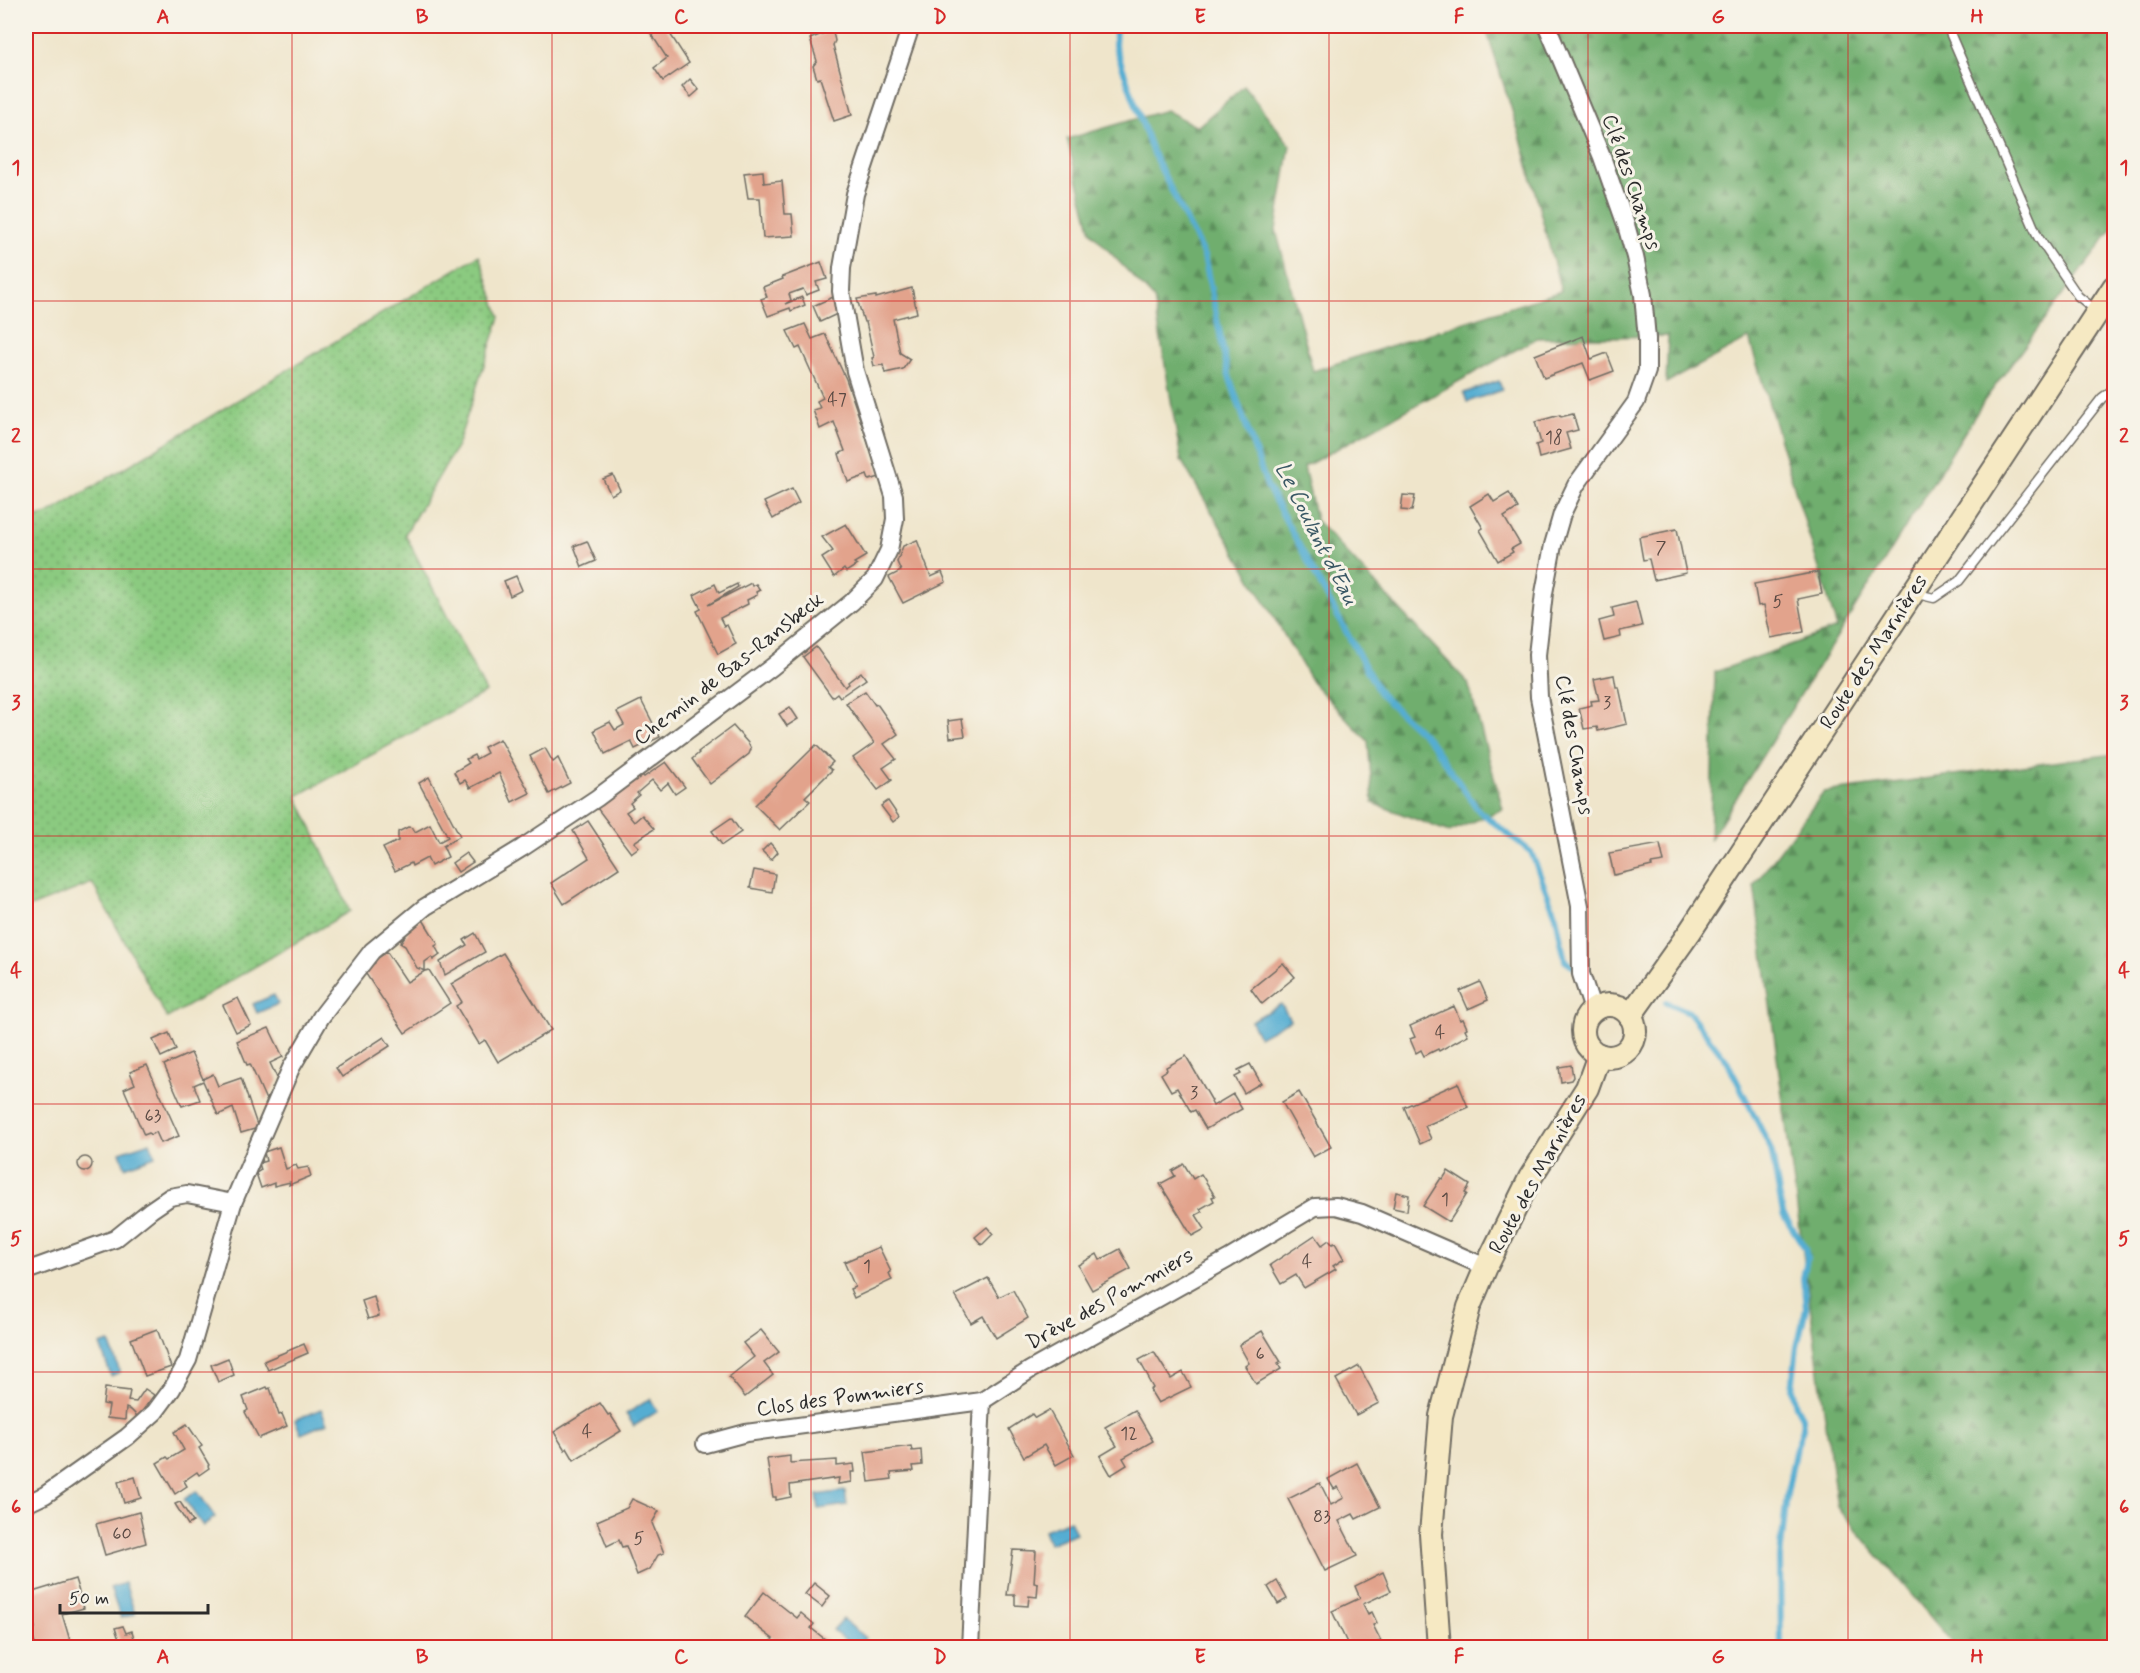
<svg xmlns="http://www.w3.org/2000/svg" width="2140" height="1673" font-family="Mynerve,sans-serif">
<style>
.grass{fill:url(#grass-dots);stroke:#5b7a56;stroke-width:1.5}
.forest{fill:url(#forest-firs);stroke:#4e6c4c;stroke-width:1.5}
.water{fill:#55add2;stroke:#406c7e;stroke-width:1.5}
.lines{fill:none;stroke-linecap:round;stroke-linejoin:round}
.stream{stroke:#55add2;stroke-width:6}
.building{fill:#e2a38c}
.lane-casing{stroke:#706c63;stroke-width:11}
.street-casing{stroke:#706c63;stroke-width:20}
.secondary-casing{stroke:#706c63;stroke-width:26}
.lane{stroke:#fff;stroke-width:8}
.street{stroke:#fff;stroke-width:16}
.secondary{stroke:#f6e9c3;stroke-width:22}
.grid{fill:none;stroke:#d62828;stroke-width:1.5;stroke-opacity:0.55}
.labels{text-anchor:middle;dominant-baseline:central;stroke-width:6;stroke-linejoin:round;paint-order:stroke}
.number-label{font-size:18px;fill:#594943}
.street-label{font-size:21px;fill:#2b2b2b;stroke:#f7f3e8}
.water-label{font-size:22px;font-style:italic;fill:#3a5865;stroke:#f7f3e8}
.neatline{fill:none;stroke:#d62828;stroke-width:2}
.grid-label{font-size:20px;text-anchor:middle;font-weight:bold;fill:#d62828}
</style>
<defs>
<pattern id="grass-dots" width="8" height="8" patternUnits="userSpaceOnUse" patternTransform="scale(1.5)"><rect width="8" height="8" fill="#8bca80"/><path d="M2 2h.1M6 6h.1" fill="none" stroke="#72a469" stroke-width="1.8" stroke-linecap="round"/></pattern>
<pattern id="forest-firs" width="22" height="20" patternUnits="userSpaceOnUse" patternTransform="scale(1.5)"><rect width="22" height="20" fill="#70ae6e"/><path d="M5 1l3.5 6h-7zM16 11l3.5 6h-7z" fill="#5c8e5b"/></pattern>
</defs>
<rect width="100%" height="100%" fill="#f7f3e8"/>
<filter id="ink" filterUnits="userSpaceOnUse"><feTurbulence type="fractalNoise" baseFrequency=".0167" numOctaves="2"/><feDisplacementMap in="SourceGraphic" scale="12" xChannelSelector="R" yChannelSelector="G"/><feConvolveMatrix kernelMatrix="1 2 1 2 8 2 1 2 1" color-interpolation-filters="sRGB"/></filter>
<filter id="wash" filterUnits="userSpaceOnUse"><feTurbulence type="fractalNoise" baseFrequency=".008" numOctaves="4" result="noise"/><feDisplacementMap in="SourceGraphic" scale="24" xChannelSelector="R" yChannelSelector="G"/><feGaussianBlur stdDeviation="1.35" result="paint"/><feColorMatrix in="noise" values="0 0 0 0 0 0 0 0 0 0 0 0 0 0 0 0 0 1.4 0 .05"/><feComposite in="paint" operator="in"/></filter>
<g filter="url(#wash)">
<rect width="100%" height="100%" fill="#efe5cb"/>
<polygon class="grass" points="479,255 500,317 457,446 405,534 486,692 297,796 350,911 167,1018 92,883 26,909 26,520 48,514"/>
<g class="forest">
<polygon points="1485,26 2114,26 2114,226 1984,401 1710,840 1715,672 1837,628 1749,338 1666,383 1668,336 1537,338 1304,467 1316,520 1468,683 1503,809 1449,832 1373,803 1368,741 1312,682 1181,460 1154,299 1091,232 1067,139 1166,110 1197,127 1244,86 1290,145 1276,230 1313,371 1561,291 1522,142"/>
<polygon points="2114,754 2114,1647 1956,1647 1837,1507 1754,885 1824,792"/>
</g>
<g class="water">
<polygon points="1499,381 1502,390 1467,402 1464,393"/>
<polygon points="274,995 278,1004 257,1013 253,1004"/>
<polygon points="1281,1004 1290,1020 1259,1037 1251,1021"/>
<polygon points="150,1142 155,1156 125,1167 120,1152"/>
<polygon points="109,1342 120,1372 111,1376 100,1345"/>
<polygon points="650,1399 658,1411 634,1426 626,1414"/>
<polygon points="321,1409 327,1423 301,1434 295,1420"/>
<polygon points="197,1491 215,1517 203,1526 184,1499"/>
<polygon points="845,1491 847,1505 819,1509 817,1495"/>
<polygon points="1070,1520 1076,1533 1049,1544 1044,1530"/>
<polygon points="125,1583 135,1614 121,1618 110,1588"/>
<polygon points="843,1619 865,1638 856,1647 854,1647 833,1630"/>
</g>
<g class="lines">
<g class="stream">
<polyline points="1116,26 1115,46 1152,151 1204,256 1228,373 1267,486 1380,694 1429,740 1479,811 1531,852 1556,916 1565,961 1574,967"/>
<polyline points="1666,1002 1689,1012 1727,1061 1771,1149 1783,1214 1805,1248 1807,1259 1803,1278 1806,1308 1797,1347 1792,1389 1796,1406 1802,1417 1803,1428 1795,1452 1787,1494 1780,1558 1781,1648"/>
</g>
</g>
<g id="blocks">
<g class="building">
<polygon points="646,26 665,26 689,63 663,81 654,68 667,58"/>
<polygon points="829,31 833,32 835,41 833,45 852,115 834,121 820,78 817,79 813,66 817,61 810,39"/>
<polygon points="690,79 699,90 691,97 682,87"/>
<polygon points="763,171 764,183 782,181 785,214 792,214 794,236 763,238 760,198 748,198 744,173"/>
<polygon points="821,262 827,279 816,282 819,290 806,295 803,289 789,294 791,300 785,304 802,297 805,305 791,311 790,308 768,316 761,299 767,297 763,287 783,279 782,277"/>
<polygon points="912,288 917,313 893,319 900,353 910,359 903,369 885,373 883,365 874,366 872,358 874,357 866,322 864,322 857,299 876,296 876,298"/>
<polygon points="833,297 837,314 820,322 813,306"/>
<polygon points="805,324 812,339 825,334 846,379 880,477 869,480 867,475 848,482 839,454 845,451 834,422 820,429 813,410 820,408 817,401 823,398 800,347 796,349 787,331"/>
<polygon points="1583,336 1591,359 1607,353 1614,371 1590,380 1583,363 1544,378 1535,355"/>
<polygon points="1573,414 1578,430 1566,433 1571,449 1539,458 1536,445 1541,443 1535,422 1560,415 1561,417"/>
<polygon points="613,475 620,490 611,495 603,479"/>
<polygon points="792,489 799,503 773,519 764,502"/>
<polygon points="1509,493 1518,508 1504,517 1520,544 1511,549 1513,552 1498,561 1480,530 1483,528 1470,506 1489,494 1494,502"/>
<polygon points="1403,495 1415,496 1412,511 1401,510"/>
<polygon points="846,524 866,556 854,563 857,565 846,572 844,569 834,577 822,558 833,551 822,537"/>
<polygon points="1677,529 1686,573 1654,580 1649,559 1643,560 1639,537"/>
<polygon points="917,540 931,577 942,572 946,582 903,603 889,577 901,571 897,562 903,546"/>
<polygon points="587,541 596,561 582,567 574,546"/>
<polygon points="1818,572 1822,594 1798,599 1804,632 1771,638 1764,605 1758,606 1754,584"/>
<polygon points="516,576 522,590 510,596 504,581"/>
<polygon points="751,583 752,586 756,584 760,590 756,592 757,595 747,600 748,604 720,618 724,626 727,625 736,644 718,654 697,611 701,609 694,595 715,584 719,593 737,584 738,587 708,605"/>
<polygon points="1636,602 1642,626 1620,631 1621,637 1604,641 1599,621 1614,617 1612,608"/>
<polygon points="816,647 845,687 849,684 848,682 861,672 866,679 840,697 837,693 832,697 803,657"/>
<polygon points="1614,675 1616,687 1619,687 1627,724 1598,731 1597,727 1584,729 1579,708 1592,705 1591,701 1599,700 1594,679"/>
<polygon points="865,691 875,705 877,704 898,734 884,744 896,759 883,768 892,780 878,790 853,758 874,743 846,703"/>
<polygon points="641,700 660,737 635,749 631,741 605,754 594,730 610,722 615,730 624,725 617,712"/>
<polygon points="790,707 798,719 787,726 779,714"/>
<polygon points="962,719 965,736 950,738 948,721"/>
<polygon points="733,726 748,743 751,749 749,754 710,784 692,759 699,753 698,752"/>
<polygon points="500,739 530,793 512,802 499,773 470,788 465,780 460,783 454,772 469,763 466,759 474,755 476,759 487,753 484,747"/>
<polygon points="816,745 833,762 828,767 832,770 805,797 810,801 780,830 755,805"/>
<polygon points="545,748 553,762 558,758 570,783 549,794 530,756"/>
<polygon points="666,762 685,787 675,794 668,783 660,790 652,780 637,793 639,795 630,803 633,807 626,812 634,822 642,815 654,829 634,842 639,847 631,853 597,808 641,774 644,777"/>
<polygon points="429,777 460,836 443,846 448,857 431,866 427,858 412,866 411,863 395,871 383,848 398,841 398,832 408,827 413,828 415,832 430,824 439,842 448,837 419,783"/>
<polygon points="888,801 899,817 893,822 881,806"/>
<polygon points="731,818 741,832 722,845 712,831"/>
<polygon points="588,821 619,868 564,904 551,883 589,858 573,831"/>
<polygon points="770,843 778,852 771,860 762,851"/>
<polygon points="1660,844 1664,862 1651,864 1652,866 1614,875 1609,853"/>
<polygon points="466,853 473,862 458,872 452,863"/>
<polygon points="754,870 775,874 772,892 750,888"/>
<polygon points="422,918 438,944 435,946 440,955 433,960 432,957 425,962 425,971 429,970 450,1003 405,1033 364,971 375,963 373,961 387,952 407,982 425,971 417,968 405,946 400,943 408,932 406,928"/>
<polygon points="475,933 485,952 445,975 440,962 467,945 464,940"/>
<polygon points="503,953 551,1030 498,1062 485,1040 479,1044 456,1006 462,1002 451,984"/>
<polygon points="1283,963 1295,977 1262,1004 1251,989"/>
<polygon points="1480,982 1488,1000 1468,1009 1460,991"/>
<polygon points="238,998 251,1025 236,1032 223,1005"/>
<polygon points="1454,1006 1460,1020 1463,1019 1467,1028 1465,1029 1468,1035 1439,1051 1438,1049 1424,1056 1421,1050 1416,1053 1410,1039 1415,1037 1410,1026"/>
<polygon points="269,1028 283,1057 270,1063 278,1080 266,1100 250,1064 247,1065 237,1041"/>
<polygon points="169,1033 176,1050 161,1057 153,1040"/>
<polygon points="384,1037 390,1046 342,1077 336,1068"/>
<polygon points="191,1053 203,1079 213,1074 218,1086 241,1078 258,1128 241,1133 233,1108 218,1115 203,1081 194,1085 200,1100 182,1106 164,1065"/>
<polygon points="1186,1056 1212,1101 1211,1102 1213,1106 1233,1094 1242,1109 1206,1129 1195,1110 1191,1112 1177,1088 1171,1091 1161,1074 1167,1070 1166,1067"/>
<polygon points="1250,1064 1261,1083 1244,1093 1235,1077 1241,1074 1238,1070"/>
<polygon points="147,1065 179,1136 161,1143 156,1132 150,1135 149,1133 144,1135 124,1089 135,1084 130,1072"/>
<polygon points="1571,1065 1573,1077 1571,1080 1561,1082 1559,1067"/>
<polygon points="1458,1083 1468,1107 1425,1126 1431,1139 1420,1144 1404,1107"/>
<polygon points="1299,1092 1331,1147 1313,1157 1282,1102"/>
<polygon points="279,1147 286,1169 296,1165 298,1169 308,1167 311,1176 289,1185 290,1182 274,1186 274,1183 261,1188 256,1173 261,1170 259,1163 266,1161 264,1152"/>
<circle cx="85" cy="1164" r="7"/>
<polygon points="1184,1164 1193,1179 1201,1174 1215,1196 1212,1197 1214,1201 1200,1209 1202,1212 1196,1215 1205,1229 1192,1236 1160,1184 1175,1176 1172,1171"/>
<polygon points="1448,1171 1470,1185 1465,1193 1467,1194 1449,1222 1423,1206 1441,1178 1443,1179"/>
<polygon points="1396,1192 1409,1195 1407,1211 1393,1208"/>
<polygon points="987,1227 993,1234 982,1245 975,1237"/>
<polygon points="1315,1235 1322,1245 1329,1240 1332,1244 1335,1243 1344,1259 1333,1266 1336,1269 1304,1288 1296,1275 1281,1284 1270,1265"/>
<polygon points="879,1247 891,1272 889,1273 892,1280 854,1298 850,1289 855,1287 844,1262"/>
<polygon points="1120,1249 1131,1269 1092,1290 1078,1265 1097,1254 1100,1260"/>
<polygon points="988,1278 999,1297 1013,1290 1028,1318 996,1338 983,1316 971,1323 955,1295"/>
<polygon points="374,1297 379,1316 368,1319 362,1301"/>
<polygon points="157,1329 171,1367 145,1376 131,1339"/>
<polygon points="761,1330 779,1352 764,1363 773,1375 745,1397 729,1377 754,1357 743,1343"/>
<polygon points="1262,1331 1281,1362 1278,1364 1281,1369 1256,1384 1245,1366 1249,1363 1239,1345"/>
<polygon points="304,1344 308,1353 268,1370 264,1361"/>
<polygon points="1154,1352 1171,1379 1183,1372 1191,1387 1158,1403 1150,1390 1153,1388 1148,1379 1149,1378 1139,1360"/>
<polygon points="228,1358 234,1375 218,1382 211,1365"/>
<polygon points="1359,1366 1379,1403 1356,1415 1336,1379"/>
<polygon points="267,1387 268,1389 270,1388 279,1415 282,1414 287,1426 259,1438 245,1412 248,1410 243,1397"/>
<polygon points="105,1388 130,1391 128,1401 136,1402 145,1389 154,1395 138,1417 131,1410 126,1408 125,1420 107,1418 109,1405 103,1404"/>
<polygon points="600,1403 608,1415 610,1414 621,1431 574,1460 567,1448 565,1450 554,1432"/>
<polygon points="1049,1410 1074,1455 1056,1465 1044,1445 1024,1457 1009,1429 1032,1414 1035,1418"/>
<polygon points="1135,1410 1153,1441 1123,1458 1127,1465 1111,1475 1100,1456 1117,1446 1105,1427"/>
<polygon points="187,1424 202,1446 199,1448 209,1465 208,1466 209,1468 199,1475 197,1472 184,1481 187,1486 175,1494 157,1463 167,1457 169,1459 184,1450 174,1432"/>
<polygon points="911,1446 912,1451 921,1450 922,1465 913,1466 914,1471 891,1473 892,1479 869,1482 865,1452"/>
<polygon points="790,1456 790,1463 837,1460 837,1466 854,1464 855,1472 851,1472 852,1482 838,1484 839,1478 790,1485 791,1497 776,1500 776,1497 773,1497 767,1459"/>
<polygon points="1357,1463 1380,1507 1356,1519 1353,1514 1339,1521 1357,1556 1325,1571 1288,1499 1320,1483 1331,1505 1344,1498 1338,1487 1334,1489 1328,1479"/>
<polygon points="135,1477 141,1498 124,1503 118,1482"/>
<polygon points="632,1499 659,1511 652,1523 664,1553 658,1555 650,1569 637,1575 626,1546 622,1547 619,1540 607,1546 597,1521 627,1508"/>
<polygon points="180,1502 193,1522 188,1525 175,1504"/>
<polygon points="139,1512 146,1543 105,1555 96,1524"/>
<polygon points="1013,1550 1036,1551 1034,1583 1038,1584 1037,1597 1029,1596 1028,1606 1015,1605 1015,1595 1007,1595"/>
<polygon points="1383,1572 1391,1591 1363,1604 1368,1614 1372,1612 1377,1623 1373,1625 1381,1641 1366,1647 1349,1647 1332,1611 1360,1598 1355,1586"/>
<polygon points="75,1579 84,1608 62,1614 72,1647 36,1647 30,1629 35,1628 26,1594"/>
<polygon points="1277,1581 1287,1599 1278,1604 1268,1587"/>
<polygon points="814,1583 830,1596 822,1607 805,1594"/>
<polygon points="764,1592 797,1618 801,1613 814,1624 811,1628 831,1644 828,1647 767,1647 773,1639 745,1617"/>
<polygon points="123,1626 126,1633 132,1631 134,1638 120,1642 115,1628"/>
</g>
</g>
</g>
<g filter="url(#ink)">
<use href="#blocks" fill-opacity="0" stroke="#706c63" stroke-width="1.5"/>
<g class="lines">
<defs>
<g id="lane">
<polyline points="1947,26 2038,237 2078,296 2098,312"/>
<polyline points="1913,593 1934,598 1959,581 2102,398 2114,389"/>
</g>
<g id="street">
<polyline points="1547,26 1602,157 1626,225 1635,257 1643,295 1647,339 1647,371 1636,402 1576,485 1562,514 1553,545 1544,593 1537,655 1539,697 1580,906 1581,974 1593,1010"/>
<polyline points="26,1271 115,1239 151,1210 170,1197 187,1194 233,1203"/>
<polyline points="705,1444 746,1433 982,1401 1030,1370 1228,1259 1315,1207 1336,1206 1362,1213 1486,1267"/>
<polyline points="26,1504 45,1495 127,1437 155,1412 172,1389 188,1360 233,1203 291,1068 321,1017 372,951 425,907 522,848 597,798 772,667 852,602 875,579 889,550 895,519 894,496 855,371 841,291 842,268 855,194 911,26"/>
<polyline points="970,1648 982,1401"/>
</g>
<g id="secondary">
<circle cx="1609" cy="1031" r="26"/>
<polyline points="1630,1016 1689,933 2114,287"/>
<polyline points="1439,1648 1431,1534 1441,1416 1469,1307 1486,1267 1530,1178 1587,1088 1599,1055"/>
</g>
</defs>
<use href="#lane" class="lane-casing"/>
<use href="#street" class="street-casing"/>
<use href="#secondary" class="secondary-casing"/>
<use href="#lane" class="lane"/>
<use href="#street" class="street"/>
<use href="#secondary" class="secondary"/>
</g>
</g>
<path class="grid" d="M 292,26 L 292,1648M 552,26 L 552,1648M 811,26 L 811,1648M 1070,26 L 1070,1648M 1329,26 L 1329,1648M 1588,26 L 1588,1648M 1848,26 L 1848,1648M 26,301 L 2114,301M 26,569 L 2114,569M 26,836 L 2114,836M 26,1104 L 2114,1104M 26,1372 L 2114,1372"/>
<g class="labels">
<g class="number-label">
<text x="837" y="400">47</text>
<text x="1554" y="438">18</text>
<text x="1661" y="548">7</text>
<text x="1778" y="602">5</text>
<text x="1607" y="703">3</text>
<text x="1440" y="1033">4</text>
<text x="1194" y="1093">3</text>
<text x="153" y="1116">63</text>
<text x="1445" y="1200">1</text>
<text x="1307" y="1262">4</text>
<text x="867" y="1267">1</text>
<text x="1260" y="1354">6</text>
<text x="587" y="1432">4</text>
<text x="1129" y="1434">12</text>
<text x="1322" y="1517">83</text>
<text x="122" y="1534">60</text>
<text x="639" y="1539">5</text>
</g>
<g class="street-label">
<text transform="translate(1631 182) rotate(71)">Clé des Champs</text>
<text transform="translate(1874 652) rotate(-57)">Route des Marnières</text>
<text transform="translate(729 669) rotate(-38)">Chemin de Bas-Ransbeck</text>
<text transform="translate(1574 745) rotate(80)">Clé des Champs</text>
<text transform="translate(1538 1174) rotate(-61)">Route des Marnières</text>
<text transform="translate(1110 1299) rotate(-29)">Drève des Pommiers</text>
<text transform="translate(840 1398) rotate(-8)">Clos des Pommiers</text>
</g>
<g class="water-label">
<text transform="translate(1316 534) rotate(63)">Le Coulant d'Eau</text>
</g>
</g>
<rect width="2140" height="1673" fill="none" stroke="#f7f3e8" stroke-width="66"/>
<path d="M60 1604v9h148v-9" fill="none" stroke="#2b2b2b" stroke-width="3"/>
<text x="69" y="1604" font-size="18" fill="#2b2b2b" stroke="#f7f3e8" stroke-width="4.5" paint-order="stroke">50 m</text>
<rect x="33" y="33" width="2074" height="1607" class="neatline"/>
<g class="grid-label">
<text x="163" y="23">A</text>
<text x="422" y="23">B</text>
<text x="681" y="23">C</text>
<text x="940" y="23">D</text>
<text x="1200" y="23">E</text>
<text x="1459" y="23">F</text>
<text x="1718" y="23">G</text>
<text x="1977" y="23">H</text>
<text x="16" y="174">1</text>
<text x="2124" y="174">1</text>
<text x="16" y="442">2</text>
<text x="2124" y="442">2</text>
<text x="16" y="709">3</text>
<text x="2124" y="709">3</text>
<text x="16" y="977">4</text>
<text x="2124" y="977">4</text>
<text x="16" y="1245">5</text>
<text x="2124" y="1245">5</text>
<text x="16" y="1513">6</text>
<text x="2124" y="1513">6</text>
<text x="163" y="1663">A</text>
<text x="422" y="1663">B</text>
<text x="681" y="1663">C</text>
<text x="940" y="1663">D</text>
<text x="1200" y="1663">E</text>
<text x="1459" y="1663">F</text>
<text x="1718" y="1663">G</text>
<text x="1977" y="1663">H</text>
</g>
</svg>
